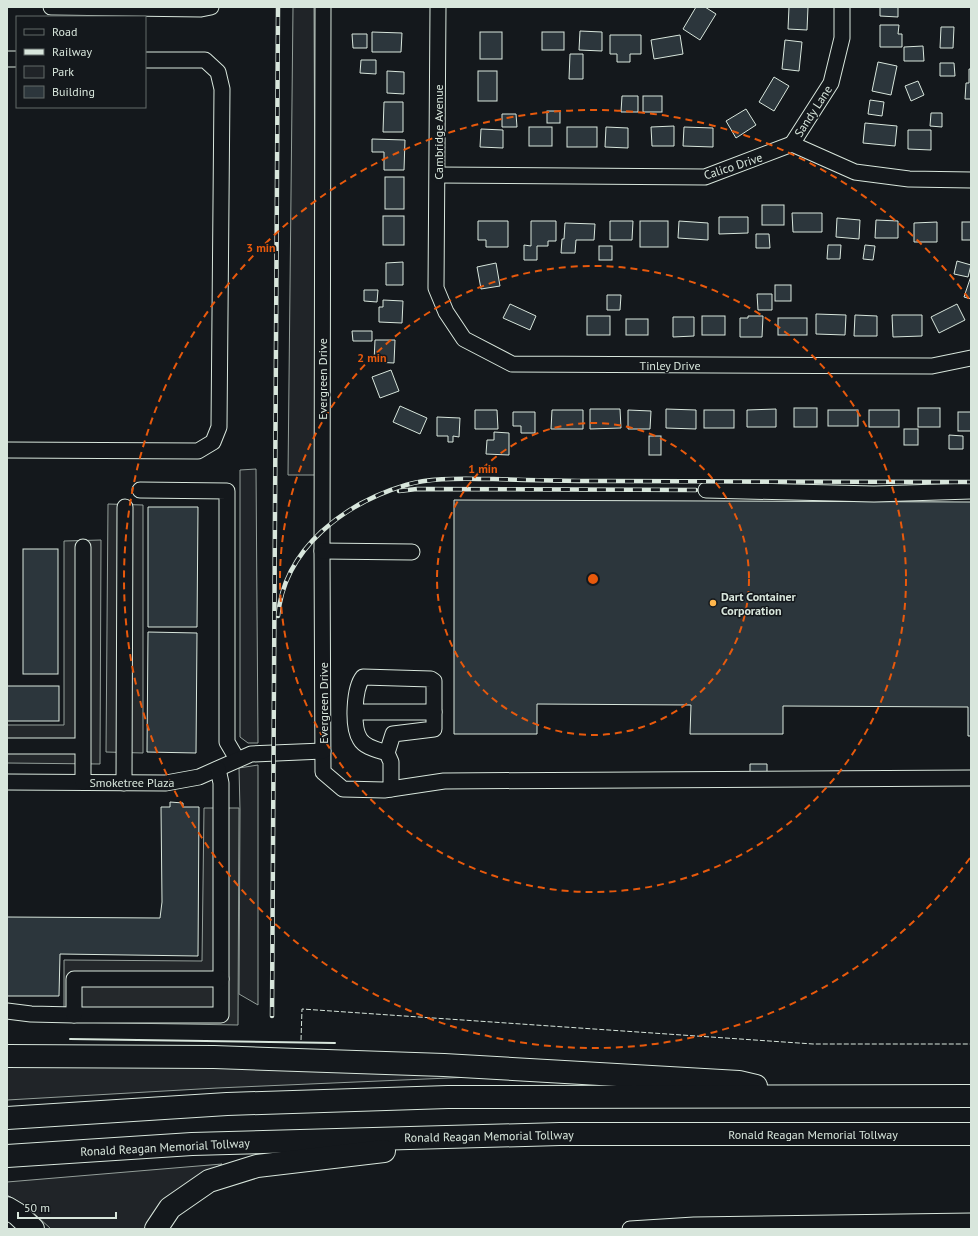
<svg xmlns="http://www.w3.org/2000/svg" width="978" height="1236" font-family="'PT Sans',sans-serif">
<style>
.green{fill:#202428;stroke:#939e99}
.parking{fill:#24282b;stroke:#939e99}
.building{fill:#2c363c;stroke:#d8e6dc}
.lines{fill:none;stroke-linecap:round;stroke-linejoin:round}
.minor-casing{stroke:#d8e6dc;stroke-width:17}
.highway-casing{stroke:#d8e6dc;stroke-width:24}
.minor{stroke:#14181c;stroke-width:15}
.highway{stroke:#14181c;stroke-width:22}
.rail-casing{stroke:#d8e6dc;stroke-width:4.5}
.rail{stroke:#14181c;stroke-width:3;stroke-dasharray:9;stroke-linecap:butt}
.fence{stroke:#d8e6dc;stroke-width:1;stroke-dasharray:5 2;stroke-linecap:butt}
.wall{stroke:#d8e6dc;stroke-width:2}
.ring{fill:none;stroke:#e8590c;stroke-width:2;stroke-dasharray:7 5}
.poi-dot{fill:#ffb74d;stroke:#14181c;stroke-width:1.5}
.labels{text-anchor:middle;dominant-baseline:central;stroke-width:3;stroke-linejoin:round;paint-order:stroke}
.street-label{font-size:12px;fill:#d8e6dc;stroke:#14181c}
.poi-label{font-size:12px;font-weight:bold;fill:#d8e6dc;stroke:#14181c;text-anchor:start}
.centre{fill:#e8590c;stroke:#14181c;stroke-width:2}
.ring-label{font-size:12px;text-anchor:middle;font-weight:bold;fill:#e8590c;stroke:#14181c;stroke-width:3;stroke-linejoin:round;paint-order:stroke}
</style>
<rect width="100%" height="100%" fill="#14181c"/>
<g class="green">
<polygon points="293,7 314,7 316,475 288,475"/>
<polygon points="256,469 258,743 248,743 240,737 240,470"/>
<polygon points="258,765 258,1005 239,994 240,810 239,768"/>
<polygon points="7,1065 296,1069 472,1077 217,1088 7,1100"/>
<path d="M 222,1164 C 195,1179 159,1202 144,1229 L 51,1229 L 27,1207 L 7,1195 L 7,1182 Z"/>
</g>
<g class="parking">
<polygon points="108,504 143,505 143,753 106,752"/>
<polygon points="101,540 100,764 7,763 7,725 64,725 64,541"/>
<polygon points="204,808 239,808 238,1025 64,1022 64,960 202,961"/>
</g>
<g class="building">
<polygon points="696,7 705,7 716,14 700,40 683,29"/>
<polygon points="789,7 808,7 807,30 788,29"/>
<polygon points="880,7 898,7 898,17 880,16"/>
<polygon points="880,25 899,25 898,34 902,34 902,47 880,47"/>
<polygon points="941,27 954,27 953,48 940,48"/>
<polygon points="580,31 602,32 602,51 579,50"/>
<polygon points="372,32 402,33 401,52 372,52"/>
<rect x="480" y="32" width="22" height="27"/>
<rect x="542" y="32" width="22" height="18"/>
<polygon points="352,34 367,34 367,48 353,48"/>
<polygon points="610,35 641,35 641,54 630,54 630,62 617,62 617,54 610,54"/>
<polygon points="680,35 683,54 654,59 651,40"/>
<polygon points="785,40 802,42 799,71 782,69"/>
<polygon points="923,46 924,61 904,61 904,47"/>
<polygon points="570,54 583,54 583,79 569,79"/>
<polygon points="361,60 376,60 376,74 360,73"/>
<polygon points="878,62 897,66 891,95 872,91"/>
<polygon points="940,63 954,63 955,76 940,76"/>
<polygon points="969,69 971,69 971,99 965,99 966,83 969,83"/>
<polygon points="387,71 404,72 404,94 387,93"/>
<rect x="478" y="71" width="19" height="30"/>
<polygon points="774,77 789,86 774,111 759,102"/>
<polygon points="918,81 924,95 911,101 905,86"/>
<polygon points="622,96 638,96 638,112 621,112"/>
<rect x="643" y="96" width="19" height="16"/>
<polygon points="870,100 884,102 882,116 868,114"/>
<polygon points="384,102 403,102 403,132 383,132"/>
<polygon points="746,109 756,125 736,138 726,121"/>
<rect x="547" y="111" width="13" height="12"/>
<polygon points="931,113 942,113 942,127 930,126"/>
<polygon points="502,114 516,114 517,127 502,127"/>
<polygon points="865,123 897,126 895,146 863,143"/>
<polygon points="674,126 674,146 652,146 651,127"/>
<rect x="529" y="127" width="23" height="19"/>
<rect x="567" y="127" width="30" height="20"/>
<polygon points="606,127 628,128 628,148 605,147"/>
<polygon points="684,127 713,128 713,147 683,146"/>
<polygon points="481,129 503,130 503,148 480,147"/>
<polygon points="908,130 931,130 931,150 908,149"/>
<polygon points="372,139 405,140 404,170 384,170 384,152 372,152"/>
<rect x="385" y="177" width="19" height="32"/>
<rect x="762" y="205" width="22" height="20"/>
<polygon points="792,213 822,213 822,232 793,232"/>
<rect x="383" y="216" width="21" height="29"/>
<polygon points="719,217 748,217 748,233 719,234"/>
<polygon points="837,218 860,220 859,239 836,237"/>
<polygon points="876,220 898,221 898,238 875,238"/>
<polygon points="478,221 508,221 508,247 486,247 486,240 478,240"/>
<polygon points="531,221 556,221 556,241 548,241 548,246 537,246 537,260 524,260 524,245 531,246"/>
<polygon points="610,221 633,221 632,240 610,240"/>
<rect x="640" y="221" width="28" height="26"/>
<polygon points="679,221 708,223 708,240 678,238"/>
<polygon points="937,222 937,242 914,242 914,223"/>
<rect x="962" y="222" width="9" height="18"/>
<polygon points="565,223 595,224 594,240 576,240 575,253 561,253 562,239 564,239"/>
<polygon points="756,234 769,234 770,248 756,248"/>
<polygon points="828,245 841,245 840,259 827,259"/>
<polygon points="865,245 875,246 873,260 863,259"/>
<rect x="599" y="246" width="13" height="14"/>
<polygon points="957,261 971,265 968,277 954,274"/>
<polygon points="403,262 403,285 386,285 386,263"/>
<polygon points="496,263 500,286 481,289 477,267"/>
<polygon points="971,276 971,299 964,297"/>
<rect x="775" y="285" width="16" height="16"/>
<polygon points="364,290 378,290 377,302 364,301"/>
<polygon points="757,294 772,294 772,310 758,310"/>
<polygon points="607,295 621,295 620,310 607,310"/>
<polygon points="383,300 403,301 402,323 379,322 379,307 383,307"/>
<polygon points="510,304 536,316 530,330 503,318"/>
<polygon points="957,304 965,320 939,333 931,317"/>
<polygon points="816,314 846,315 845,335 816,334"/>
<polygon points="855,315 877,316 877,336 854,336"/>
<polygon points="892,315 922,315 922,336 893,337"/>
<rect x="587" y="316" width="23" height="19"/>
<rect x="702" y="316" width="23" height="19"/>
<polygon points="748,316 763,316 762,337 740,337 740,318 748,318"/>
<polygon points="673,317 694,317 694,336 673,337"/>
<rect x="778" y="318" width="29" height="17"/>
<rect x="626" y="319" width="22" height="16"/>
<polygon points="352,331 372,331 372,341 353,341"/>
<polygon points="375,340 395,340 394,363 374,362"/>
<polygon points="391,370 399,391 380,398 372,377"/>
<polygon points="400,406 427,418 420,434 393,422"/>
<rect x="794" y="408" width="23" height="19"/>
<rect x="918" y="408" width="22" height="19"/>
<polygon points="590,409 620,409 621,428 590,429"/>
<polygon points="666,409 696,410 696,429 666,428"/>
<polygon points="776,409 776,427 747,427 747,410"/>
<polygon points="475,410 497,410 498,429 475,429"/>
<polygon points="552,410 583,410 583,429 551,429"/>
<polygon points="628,410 651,411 650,429 628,429"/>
<rect x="704" y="410" width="30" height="18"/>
<rect x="828" y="410" width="30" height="16"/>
<rect x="869" y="410" width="30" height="17"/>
<polygon points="513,412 535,412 535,433 521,433 521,426 513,426"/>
<rect x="958" y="412" width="13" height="19"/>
<polygon points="437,417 460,418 459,437 453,436 453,442 448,442 448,436 437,436"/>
<rect x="904" y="429" width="14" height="16"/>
<polygon points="494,432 509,433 509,455 486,454 487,440 494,440"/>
<polygon points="949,435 963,436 963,449 949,449"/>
<rect x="649" y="436" width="12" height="19"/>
<polygon points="454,500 971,502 971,736 968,736 968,707 783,706 783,734 690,734 691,705 537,704 537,734 454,734"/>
<polygon points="148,507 198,507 197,627 148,627"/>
<rect x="23" y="549" width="35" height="125"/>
<polygon points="148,632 197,633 196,753 147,752"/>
<rect x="7" y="686" width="52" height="35"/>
<polygon points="750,764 767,764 767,775 750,776"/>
<polygon points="170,802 183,803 183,807 199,807 198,956 60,954 59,996 7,996 7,917 160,918 162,902 161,807 170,807"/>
</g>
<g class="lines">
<defs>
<g id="minor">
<polyline points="51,7 201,9 211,7"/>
<polyline points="323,7 322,551 323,772 343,789 384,790 444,781 971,778"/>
<polyline points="438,7 436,288 446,312 464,339 512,364 932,366 971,358"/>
<polyline points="7,59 17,59"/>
<polyline points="792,144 831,83 842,38 842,7"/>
<polyline points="438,175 705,177 792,144 855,172 909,179 971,180"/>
<polyline points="7,450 198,451 213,442 219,427 222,89 218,72 205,60 145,60"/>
<polyline points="140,490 227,491 227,742 237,759"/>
<polyline points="706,490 874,494 971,491"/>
<polyline points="322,551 412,552"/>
<polyline points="356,712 434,712"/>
<polyline points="7,746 82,746"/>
<path d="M 387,753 C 379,750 365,748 360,739 C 352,727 354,688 363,677 L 431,679 L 434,681 L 434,729 L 393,734 L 387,753 L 391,762 L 391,789"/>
<polyline points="7,782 166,783 199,777 251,754 323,751"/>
<polyline points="83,782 83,547"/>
<polyline points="124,783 125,507"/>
<polyline points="7,1011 31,1014 74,1015 221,1015 221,783 218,769"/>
<polyline points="74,1015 74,979 221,979"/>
<polyline points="630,1229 694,1225 971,1221"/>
</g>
<g id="highway">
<polyline points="7,1056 214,1057 444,1065 739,1082 756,1086"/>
<polyline points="7,1118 227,1104 448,1097 971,1096"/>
<polyline points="7,1156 192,1144 560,1134 971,1134"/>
<polyline points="7,1208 17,1214 33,1229"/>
<polyline points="156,1229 170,1208 209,1181 257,1166 384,1151"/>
</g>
</defs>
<use href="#minor" class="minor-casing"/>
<use href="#highway" class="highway-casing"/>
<use href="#minor" class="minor"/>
<use href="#highway" class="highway"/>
<defs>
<g id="rail">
<polyline points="399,491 417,489 696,490"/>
<path d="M 278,616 C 284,548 345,503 406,485 C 433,477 465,479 493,479 C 531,480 570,481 608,481 C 729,482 850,482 971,482"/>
<polyline points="272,1016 278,7"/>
</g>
</defs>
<use href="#rail" class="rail-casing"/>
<use href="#rail" class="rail"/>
<polyline class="fence" points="301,1040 302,1009 813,1044 971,1044"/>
<polyline class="wall" points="70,1039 335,1043"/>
</g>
<g class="ring">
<circle cx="593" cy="579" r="156"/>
<circle cx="593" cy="579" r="313"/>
<path d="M970 858A469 469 0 1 1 970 300"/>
</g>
<circle class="poi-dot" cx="713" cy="603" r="4"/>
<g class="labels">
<g class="street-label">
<text transform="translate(813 111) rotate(-57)">Sandy Lane</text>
<text transform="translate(438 132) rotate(-90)">Cambridge Avenue</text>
<text transform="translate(733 166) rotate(-18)">Calico Drive</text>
<text x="670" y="365">Tinley Drive</text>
<text transform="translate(322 379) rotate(-90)">Evergreen Drive</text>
<text transform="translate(323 703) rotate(-90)">Evergreen Drive</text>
<text x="132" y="782">Smoketree Plaza</text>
<text x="813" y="1134">Ronald Reagan Memorial Tollway</text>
<text transform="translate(489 1136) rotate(-1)">Ronald Reagan Memorial Tollway</text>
<text transform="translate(165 1147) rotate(-3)">Ronald Reagan Memorial Tollway</text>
</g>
<g class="poi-label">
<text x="721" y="596">Dart Container<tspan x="721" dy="14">Corporation</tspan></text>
</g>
</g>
<circle cx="593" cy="579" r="6" class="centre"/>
<g class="ring-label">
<text x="261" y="252">3 min</text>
<text x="372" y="362">2 min</text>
<text x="483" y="473">1 min</text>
</g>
<rect width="978" height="1236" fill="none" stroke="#d8e6dc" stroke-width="16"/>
<rect x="16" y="16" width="130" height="92" fill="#14181c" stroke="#626a69"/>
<rect x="24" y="29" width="20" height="6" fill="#14181c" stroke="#626a69"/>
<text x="52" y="36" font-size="12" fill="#d8e6dc">Road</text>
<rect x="24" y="49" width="20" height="6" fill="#d8e6dc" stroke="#626a69"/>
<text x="52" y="56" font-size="12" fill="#d8e6dc">Railway</text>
<rect x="24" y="66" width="20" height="12" fill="#202428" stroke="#626a69"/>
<text x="52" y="76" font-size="12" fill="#d8e6dc">Park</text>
<rect x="24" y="86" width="20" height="12" fill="#2c363c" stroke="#626a69"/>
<text x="52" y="96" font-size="12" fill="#d8e6dc">Building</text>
<path d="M18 1212v6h98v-6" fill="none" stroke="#d8e6dc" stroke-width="2"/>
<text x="24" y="1212" font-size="12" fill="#d8e6dc" stroke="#14181c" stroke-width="3" paint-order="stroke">50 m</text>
</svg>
